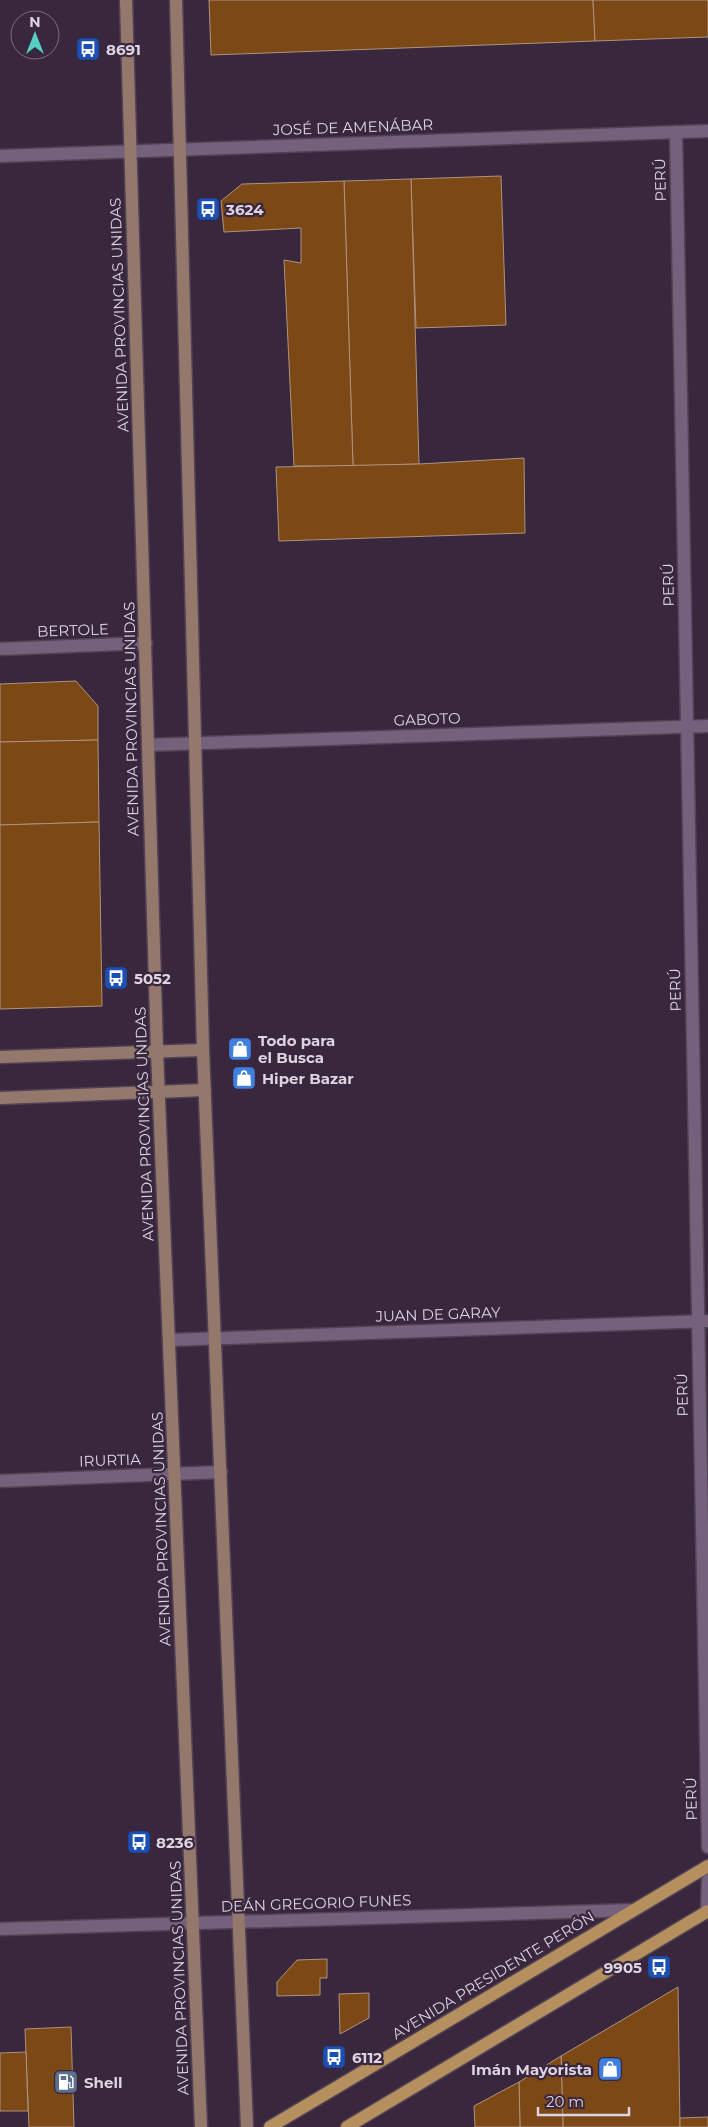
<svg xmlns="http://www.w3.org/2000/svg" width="708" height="2127" font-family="Montserrat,sans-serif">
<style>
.building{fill:#7b4816;stroke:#af937d}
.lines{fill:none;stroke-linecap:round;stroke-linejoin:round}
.minor-casing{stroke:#514355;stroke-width:15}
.secondary-casing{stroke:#514355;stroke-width:15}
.primary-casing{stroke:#514355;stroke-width:15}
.minor{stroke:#75617b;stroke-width:12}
.secondary{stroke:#95786c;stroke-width:12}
.primary{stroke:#b58f5e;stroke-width:12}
.labels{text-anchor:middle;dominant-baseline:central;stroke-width:4.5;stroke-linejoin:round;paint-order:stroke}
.poi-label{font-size:15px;font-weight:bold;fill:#ded3e1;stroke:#39273e;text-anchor:start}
.street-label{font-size:15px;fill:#ded3e1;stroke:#39273e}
</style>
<rect width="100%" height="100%" fill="#39273e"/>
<g class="building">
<polygon points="209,0 593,0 595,41 211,55"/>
<polygon points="593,0 708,0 708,37 595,41"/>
<polygon points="501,176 506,325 416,328 411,179"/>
<polygon points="411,179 419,464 353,466 344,181"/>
<polygon points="344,181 353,466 294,466 284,260 301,263 301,228 224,232 221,201 242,184"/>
<polygon points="524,458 525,533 279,541 276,467 419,464"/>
<polygon points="76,681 98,706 98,740 0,742 0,684"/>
<polygon points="98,740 99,822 0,825 0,742"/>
<polygon points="99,822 102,1006 0,1009 0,825"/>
<polygon points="327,1959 327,1978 320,1978 320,1995 277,1996 277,1982 297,1960"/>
<polygon points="678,1987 680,2127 563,2127 561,2056"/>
<polygon points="369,1993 369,2018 340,2034 339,1994"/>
<polygon points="71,2027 74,2127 29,2127 25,2029"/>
<polygon points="26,2052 28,2111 0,2111 0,2053"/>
<polygon points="561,2056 563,2127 520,2127 519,2082"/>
<polygon points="519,2082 520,2127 475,2127 474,2106"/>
<polygon points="708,2117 708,2127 680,2127 680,2118"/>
</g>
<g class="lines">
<defs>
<g id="minor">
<polyline points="676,132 708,1847"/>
<polyline points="0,156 708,131"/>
<polyline points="0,649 146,643"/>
<polyline points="148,745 708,726"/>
<polyline points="169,1340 708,1321"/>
<polyline points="0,1481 221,1472"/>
<polyline points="707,1912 708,1880"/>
<polyline points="0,1929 634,1910"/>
</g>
<g id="secondary">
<polyline points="126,0 157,1051 201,2127"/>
<polyline points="176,0 203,1050 247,2127"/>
<polyline points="0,1057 203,1050"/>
<polyline points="0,1098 205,1090"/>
</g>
<g id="primary">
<polyline points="270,2127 708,1866"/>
<polyline points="347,2127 708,1911"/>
</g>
</defs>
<use href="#minor" class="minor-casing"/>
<use href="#secondary" class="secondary-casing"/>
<use href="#primary" class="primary-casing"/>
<use href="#minor" class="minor"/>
<use href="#secondary" class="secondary"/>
<use href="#primary" class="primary"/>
</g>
<defs>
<symbol id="bus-square" viewBox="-11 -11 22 22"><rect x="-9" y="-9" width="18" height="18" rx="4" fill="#1a4fb4" stroke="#39273e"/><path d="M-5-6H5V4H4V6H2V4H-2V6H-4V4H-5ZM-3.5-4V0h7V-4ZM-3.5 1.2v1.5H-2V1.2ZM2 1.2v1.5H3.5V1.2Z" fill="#fff"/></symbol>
<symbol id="shop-square" viewBox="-11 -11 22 22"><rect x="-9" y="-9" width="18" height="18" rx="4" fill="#3f7fe0" stroke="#39273e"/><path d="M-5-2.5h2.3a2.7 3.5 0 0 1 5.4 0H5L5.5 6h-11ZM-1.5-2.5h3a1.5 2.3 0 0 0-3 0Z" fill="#fff"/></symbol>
<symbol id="fuel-square" viewBox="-11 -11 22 22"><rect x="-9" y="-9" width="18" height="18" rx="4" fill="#5c6f8a" stroke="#39273e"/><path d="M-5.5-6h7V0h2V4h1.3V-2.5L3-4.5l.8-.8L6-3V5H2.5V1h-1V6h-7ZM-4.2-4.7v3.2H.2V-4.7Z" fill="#fff"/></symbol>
</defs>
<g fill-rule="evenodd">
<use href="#bus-square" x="74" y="35" width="28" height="28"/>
<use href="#bus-square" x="194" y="195" width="28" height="28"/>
<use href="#bus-square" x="102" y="964" width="28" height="28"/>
<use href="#shop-square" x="226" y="1035" width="28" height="28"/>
<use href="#shop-square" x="230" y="1064" width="28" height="28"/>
<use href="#bus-square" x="125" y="1828" width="28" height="28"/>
<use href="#bus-square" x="645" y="1953" width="28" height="28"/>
<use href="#bus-square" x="320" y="2043" width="28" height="28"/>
<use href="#shop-square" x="596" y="2055" width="28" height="28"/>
<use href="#fuel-square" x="52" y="2068" width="28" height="28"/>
</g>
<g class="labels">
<g class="poi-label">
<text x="106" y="49">8691</text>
<text x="226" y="209">3624</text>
<text x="134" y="978">5052</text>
<text x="258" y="1040">Todo para<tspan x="258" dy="17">el Busca</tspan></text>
<text x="262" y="1078">Hiper Bazar</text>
<text x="156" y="1842">8236</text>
<text x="642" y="1967" text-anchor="end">9905</text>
<text x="352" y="2057">6112</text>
<text x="592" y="2069" text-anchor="end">Imán Mayorista</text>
<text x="84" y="2082">Shell</text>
</g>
<g class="street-label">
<text transform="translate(353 127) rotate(-2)">JOSÉ DE AMENÁBAR</text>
<text transform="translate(660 180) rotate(-91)">PERÚ</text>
<text transform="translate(119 315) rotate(-92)">AVENIDA PROVINCIAS UNIDAS</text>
<text transform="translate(668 585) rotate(-91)">PERÚ</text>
<text transform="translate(73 630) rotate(-2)">BERTOLE</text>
<text transform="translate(131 719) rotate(-91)">AVENIDA PROVINCIAS UNIDAS</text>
<text transform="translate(427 719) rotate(-2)">GABOTO</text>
<text transform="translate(675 990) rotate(-91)">PERÚ</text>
<text transform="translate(144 1124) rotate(-92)">AVENIDA PROVINCIAS UNIDAS</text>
<text transform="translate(438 1314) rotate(-2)">JUAN DE GARAY</text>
<text transform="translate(682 1395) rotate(-91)">PERÚ</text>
<text transform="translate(110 1460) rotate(-2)">IRURTIA</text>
<text transform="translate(161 1529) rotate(-92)">AVENIDA PROVINCIAS UNIDAS</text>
<text transform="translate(691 1799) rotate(-91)">PERÚ</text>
<text transform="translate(316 1903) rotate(-2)">DEÁN GREGORIO FUNES</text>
<text transform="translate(493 1975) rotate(-31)">AVENIDA PRESIDENTE PERÓN</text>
<text transform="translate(179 1978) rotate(-92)">AVENIDA PROVINCIAS UNIDAS</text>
</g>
</g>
<g transform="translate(35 35)"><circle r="24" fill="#39273e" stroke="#7b6c7f"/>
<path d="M0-4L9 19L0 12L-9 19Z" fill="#56cec4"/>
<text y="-8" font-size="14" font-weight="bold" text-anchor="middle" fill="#ded3e1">N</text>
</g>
<path d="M538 2107v8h91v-8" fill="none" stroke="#ded3e1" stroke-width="2.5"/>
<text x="546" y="2107" font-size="15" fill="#ded3e1" stroke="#39273e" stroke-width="4" paint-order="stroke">20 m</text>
</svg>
